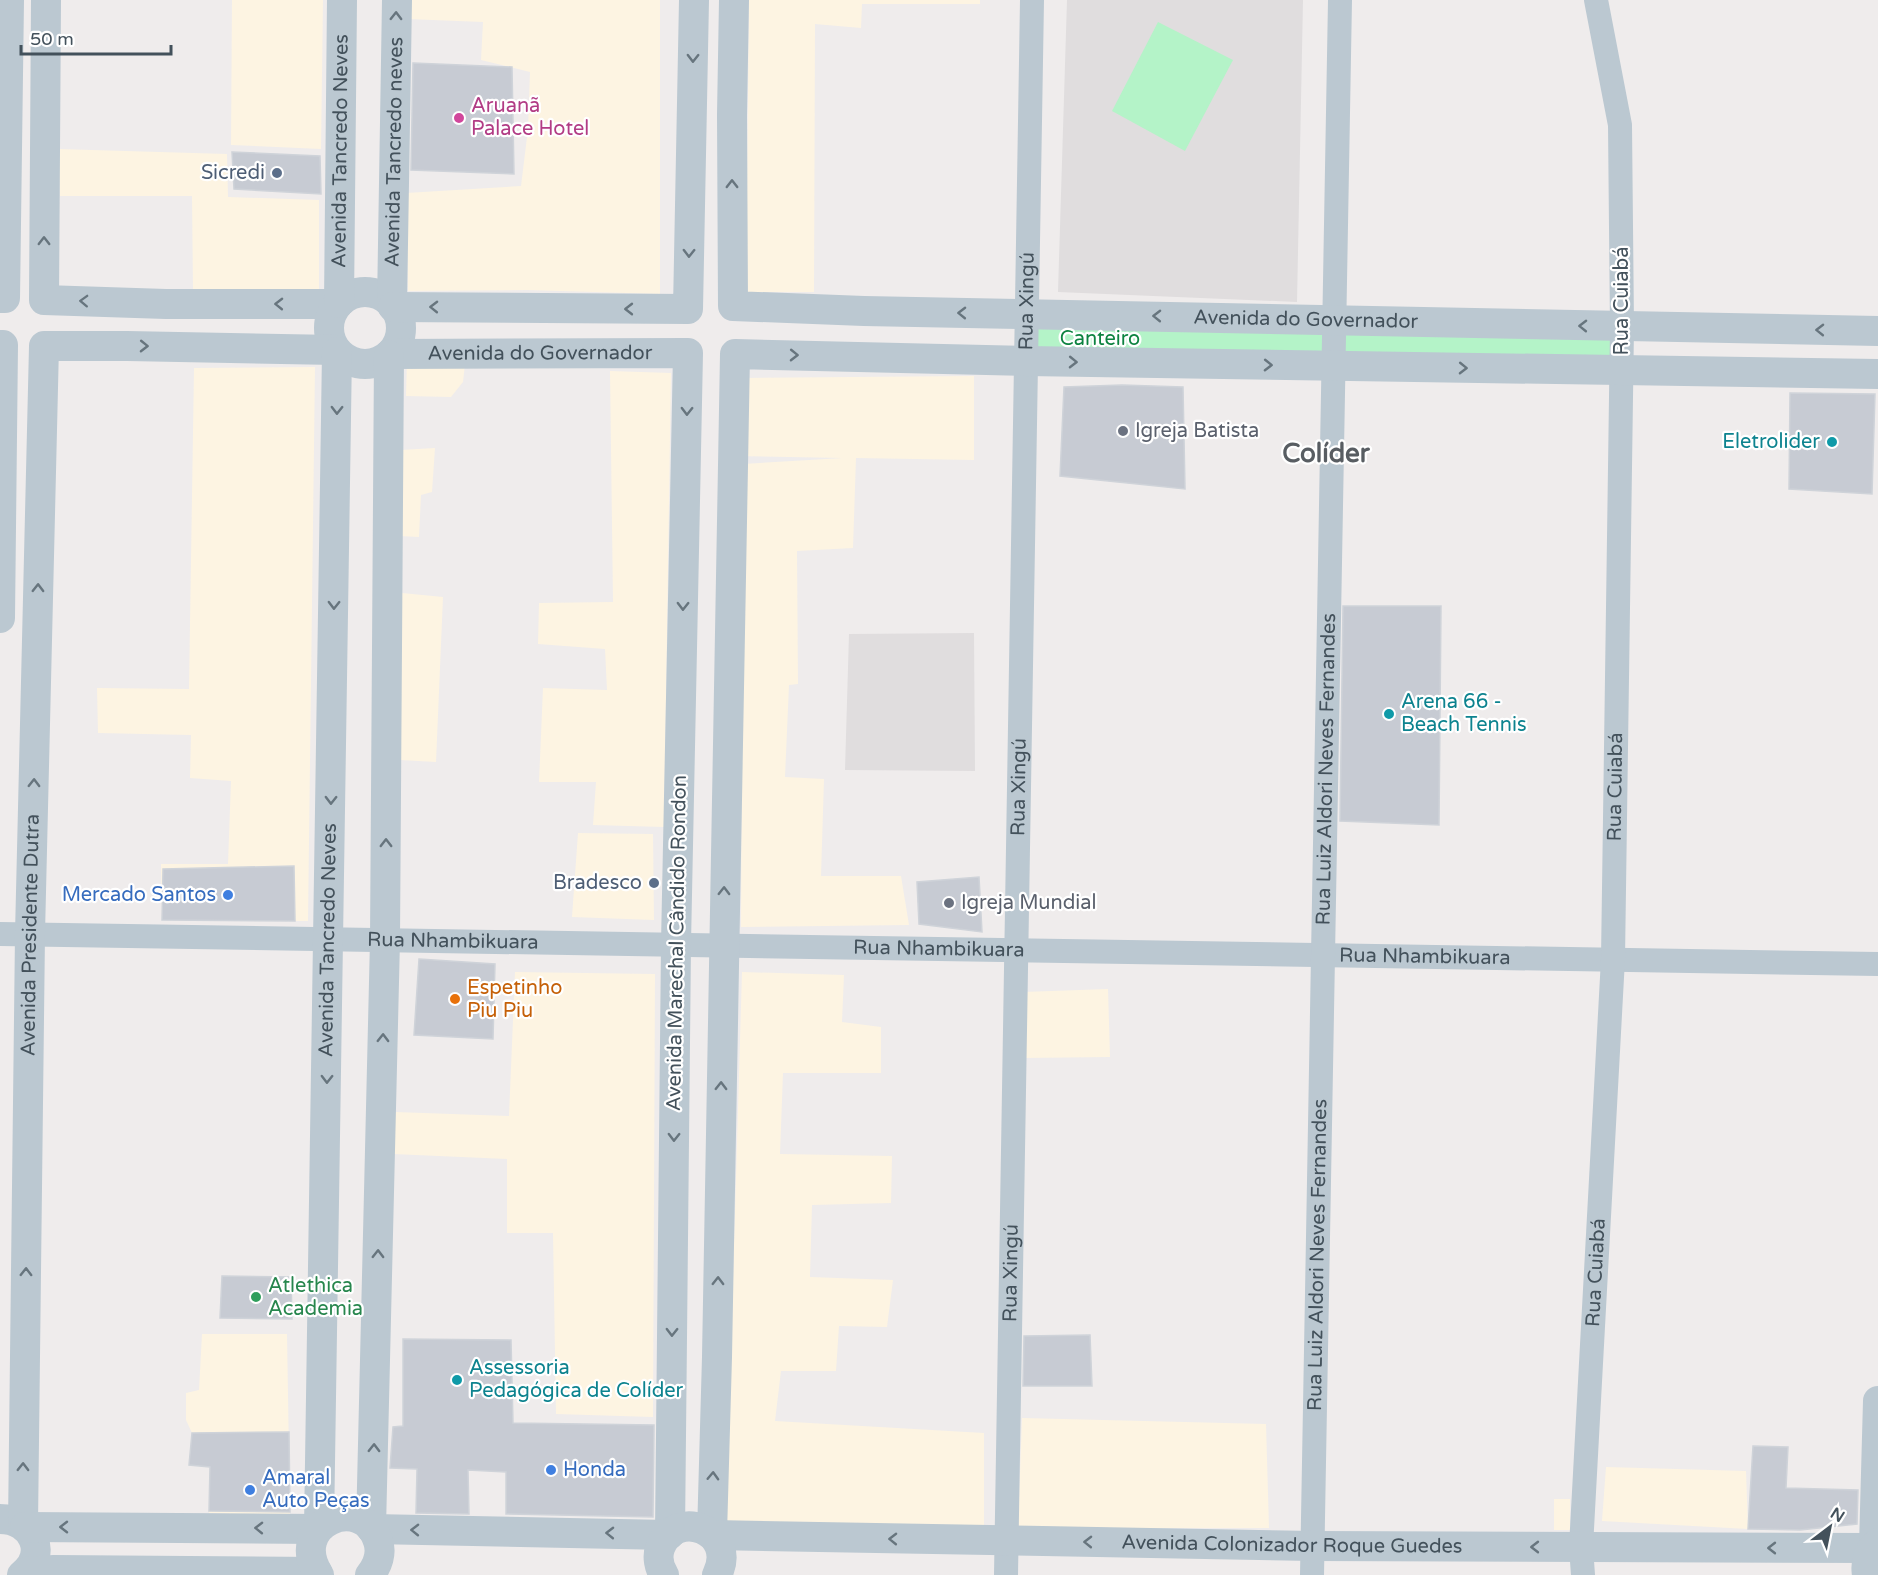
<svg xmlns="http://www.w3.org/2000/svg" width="1878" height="1575" font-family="'Varela Round',sans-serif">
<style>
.commercial{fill:#fdf4e2}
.education{fill:#e0ddde}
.green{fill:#b4f3c8}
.building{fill:#c7cbd3;stroke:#cfd3d9;stroke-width:1.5}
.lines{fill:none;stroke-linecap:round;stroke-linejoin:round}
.minor{stroke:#bbc8d1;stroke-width:24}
.tertiary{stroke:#bbc8d1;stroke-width:30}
.oneway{stroke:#67757e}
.hotel-dot{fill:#d1479c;stroke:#fff;stroke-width:2}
.service-dot{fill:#5c6f8a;stroke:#fff;stroke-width:2}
.worship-dot{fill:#6b7280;stroke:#fff;stroke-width:2}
.culture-dot{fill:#0f9aa8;stroke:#fff;stroke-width:2}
.shop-dot{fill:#3f7fe0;stroke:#fff;stroke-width:2}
.food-dot{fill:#e8710a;stroke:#fff;stroke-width:2}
.leisure-dot{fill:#2e9e5b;stroke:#fff;stroke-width:2}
.labels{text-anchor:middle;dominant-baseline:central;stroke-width:4.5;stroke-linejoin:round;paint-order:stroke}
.hotel-label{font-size:20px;fill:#b23c85;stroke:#fff;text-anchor:start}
.street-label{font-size:20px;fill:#43515b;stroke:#fff}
.service-label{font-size:20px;fill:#4e5e75;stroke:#fff;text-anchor:end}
.park-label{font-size:20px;fill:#0d8340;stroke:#fff}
.worship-label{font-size:20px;fill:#5b616d;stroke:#fff;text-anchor:start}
.culture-label{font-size:20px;fill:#0d838f;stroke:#fff;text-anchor:start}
.shop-label{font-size:20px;fill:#366cbe;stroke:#fff;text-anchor:start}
.food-label{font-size:20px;fill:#c56008;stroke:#fff;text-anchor:start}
.leisure-label{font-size:20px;fill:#27864d;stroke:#fff;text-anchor:start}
.district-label{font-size:26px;font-weight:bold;fill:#585d62;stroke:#fff}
</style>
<rect width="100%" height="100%" fill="#efecec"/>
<g class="commercial">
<polygon points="232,0 323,0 321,149 231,145"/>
<polygon points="407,0 660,0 660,294 527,290 408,291 406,193 521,186 528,129 530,72 481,60 483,22 407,19"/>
<polygon points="749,0 980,0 980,4 862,4 861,28 815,24 814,292 746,292"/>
<polygon points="58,149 227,154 228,197 319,200 319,289 193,291 192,196 60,196"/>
<polygon points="407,361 465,364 463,382 451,397 406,396"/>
<polygon points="315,367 308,921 162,920 161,864 228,864 231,781 190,778 191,735 98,733 97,688 189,689 194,368"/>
<polygon points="610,371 671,373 664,827 593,825 596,782 539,782 543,688 607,690 605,649 538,644 539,603 613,602"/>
<polygon points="974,376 974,460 856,458 853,548 797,551 798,684 789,685 785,777 824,779 821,876 901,876 909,925 741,927 743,464 843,458 733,456 745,378"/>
<polygon points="435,448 432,492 421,495 419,537 399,536 401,450"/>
<polygon points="402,593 443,597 436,762 400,760"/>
<polygon points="578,833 653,834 654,920 572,917"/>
<polygon points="515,972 655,974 653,1417 556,1414 553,1233 507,1233 507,1159 393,1154 395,1112 509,1116"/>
<polygon points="742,972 844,975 842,1022 881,1027 881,1073 783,1073 780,1154 892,1156 891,1203 812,1205 810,1277 893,1280 887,1327 839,1326 836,1371 781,1371 775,1421 984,1433 984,1529 726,1521"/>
<polygon points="1108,989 1110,1057 1023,1058 1023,992"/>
<polygon points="202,1334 287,1334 290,1517 209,1513 210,1467 189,1465 192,1433 186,1420 186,1393 199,1390"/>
<polygon points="1022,1418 1266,1424 1269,1528 1018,1528"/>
<polygon points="1606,1467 1746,1471 1748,1529 1602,1521"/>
<rect x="1554" y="1499" width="16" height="31"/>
</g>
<g class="education">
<polygon points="1067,0 1303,0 1297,302 1058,292"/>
<polygon points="974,633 975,771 845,770 849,634"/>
</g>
<g class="green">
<polygon points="1158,22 1233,60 1185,151 1112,111"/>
<polygon points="1028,314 1334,321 1332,366 1027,360"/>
<polygon points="1338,322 1622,327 1622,369 1337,365"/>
</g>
<g class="building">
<polygon points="413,63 512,67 514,174 411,170"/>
<polygon points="232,152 320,156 321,194 234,189"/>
<polygon points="1122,385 1183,387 1185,489 1060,476 1064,387"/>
<polygon points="1790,393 1875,394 1872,494 1789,489"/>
<polygon points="1343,606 1441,606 1439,825 1340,821"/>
<polygon points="294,866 295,921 162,920 163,869"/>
<polygon points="979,877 982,932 919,924 917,882"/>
<polygon points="419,959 495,964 493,1039 414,1035"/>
<polygon points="222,1276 291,1277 292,1319 220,1318"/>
<polygon points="1090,1335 1092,1386 1023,1386 1024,1336"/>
<polygon points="403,1339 511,1340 513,1423 654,1425 653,1517 506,1514 506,1472 468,1470 469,1514 416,1513 417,1469 390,1468 393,1427 403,1426"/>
<polygon points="289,1432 290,1512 209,1511 210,1467 189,1465 192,1433"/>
<polygon points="1753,1446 1788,1447 1786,1488 1858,1490 1857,1524 1800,1530 1748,1529"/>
</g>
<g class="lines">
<g class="minor">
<path id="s1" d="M 0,934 L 1878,964"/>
<path id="s2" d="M 1006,1575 L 1032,0"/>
<path id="s3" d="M 1312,1575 L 1340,0"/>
<path id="s4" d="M 1583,1575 L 1581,1547 L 1613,959 L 1622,327 L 1620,125 L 1596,0"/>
</g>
<g class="tertiary">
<polyline points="46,0 44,300 166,304 337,304"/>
<path id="s5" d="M 734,0 L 732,115 L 733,306 L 864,311 L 1878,331"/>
<circle cx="365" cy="328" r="36"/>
<polyline points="0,298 5,298 9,0"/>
<path id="s6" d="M 339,303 L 342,0"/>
<path id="s7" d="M 392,305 L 397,0"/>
<polyline points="393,307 688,309 694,0"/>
<polyline points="0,345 3,345 0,618"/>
<path id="s8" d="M 390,354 L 688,353 L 676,944 L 670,1534"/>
<path d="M 0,1519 C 33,1519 49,1554 22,1575"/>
<path id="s9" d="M 23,1525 L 30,934 L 44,346 L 127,346 L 336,350"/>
<polyline points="25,1527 317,1529"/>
<path id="s10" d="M 319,1528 L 337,352"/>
<polyline points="371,1528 385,940 389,355"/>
<polyline points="372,1529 668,1535"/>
<polyline points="712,1534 717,1357 735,354 1026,361 1878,374"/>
<path id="s11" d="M 713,1535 L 1313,1546 L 1872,1548"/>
<polyline points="1874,1546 1878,1401"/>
<polyline points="26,1572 54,1570 317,1572"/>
<path d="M 319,1575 C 286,1523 363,1492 378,1541 C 382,1553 378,1565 370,1575"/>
<path d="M 664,1575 C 659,1567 657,1557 660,1548 C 675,1506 739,1531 717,1575"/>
<path d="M 1867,1575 C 1865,1563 1868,1551 1878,1543"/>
</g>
</g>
<defs><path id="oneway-chevron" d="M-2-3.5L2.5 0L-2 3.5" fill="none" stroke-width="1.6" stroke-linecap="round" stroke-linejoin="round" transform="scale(1.5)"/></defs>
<g class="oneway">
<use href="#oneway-chevron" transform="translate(396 16) rotate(-89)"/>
<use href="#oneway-chevron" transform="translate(693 58) rotate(91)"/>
<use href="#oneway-chevron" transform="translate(732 184) rotate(-90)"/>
<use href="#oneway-chevron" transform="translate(44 241) rotate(-90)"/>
<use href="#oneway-chevron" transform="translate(689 253) rotate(91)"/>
<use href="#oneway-chevron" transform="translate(84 301) rotate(-178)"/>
<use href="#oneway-chevron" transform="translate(279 304) rotate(-179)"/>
<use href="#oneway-chevron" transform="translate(434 307) rotate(-179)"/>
<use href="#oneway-chevron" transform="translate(629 309) rotate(180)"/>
<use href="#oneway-chevron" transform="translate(962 313) rotate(-179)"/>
<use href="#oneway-chevron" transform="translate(1157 316) rotate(-179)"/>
<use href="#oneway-chevron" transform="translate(1583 326) rotate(-179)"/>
<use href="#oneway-chevron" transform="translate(1820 330) rotate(-179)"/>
<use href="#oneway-chevron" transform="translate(144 346) rotate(1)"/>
<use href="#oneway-chevron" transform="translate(794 355) rotate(1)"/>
<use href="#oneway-chevron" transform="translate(1073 362) rotate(1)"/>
<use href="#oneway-chevron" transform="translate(1268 365) rotate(1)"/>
<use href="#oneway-chevron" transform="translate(1463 368) rotate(1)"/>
<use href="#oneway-chevron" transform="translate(337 410) rotate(91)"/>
<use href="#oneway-chevron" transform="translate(687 411) rotate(91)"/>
<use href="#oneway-chevron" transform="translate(38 588) rotate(-89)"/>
<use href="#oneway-chevron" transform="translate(334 605) rotate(91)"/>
<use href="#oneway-chevron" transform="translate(683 606) rotate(91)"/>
<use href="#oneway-chevron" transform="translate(34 783) rotate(-89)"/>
<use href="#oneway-chevron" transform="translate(331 800) rotate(91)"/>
<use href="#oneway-chevron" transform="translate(386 843) rotate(-90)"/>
<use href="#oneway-chevron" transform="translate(724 891) rotate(-89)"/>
<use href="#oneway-chevron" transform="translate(383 1038) rotate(-89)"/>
<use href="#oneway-chevron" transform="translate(327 1079) rotate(91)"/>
<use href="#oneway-chevron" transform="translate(721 1086) rotate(-89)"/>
<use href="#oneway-chevron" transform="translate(674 1137) rotate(91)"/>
<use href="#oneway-chevron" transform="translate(378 1254) rotate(-89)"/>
<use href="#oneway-chevron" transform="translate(26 1272) rotate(-89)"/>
<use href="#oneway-chevron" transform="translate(718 1281) rotate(-89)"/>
<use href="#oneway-chevron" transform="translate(672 1332) rotate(91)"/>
<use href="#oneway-chevron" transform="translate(374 1448) rotate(-89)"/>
<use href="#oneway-chevron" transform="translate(23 1467) rotate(-89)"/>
<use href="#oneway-chevron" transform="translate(713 1476) rotate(-88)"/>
<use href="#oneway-chevron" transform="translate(64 1527) rotate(180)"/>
<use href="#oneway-chevron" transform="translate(259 1528) rotate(-179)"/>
<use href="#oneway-chevron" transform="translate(415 1530) rotate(-179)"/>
<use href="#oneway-chevron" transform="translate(610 1533) rotate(-179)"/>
<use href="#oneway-chevron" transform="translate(893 1539) rotate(-179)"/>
<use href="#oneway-chevron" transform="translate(1088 1542) rotate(-179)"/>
<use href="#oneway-chevron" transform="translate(1535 1547) rotate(-180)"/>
<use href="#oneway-chevron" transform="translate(1772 1548) rotate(-180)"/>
</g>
<circle class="hotel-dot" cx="459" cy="118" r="6"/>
<g class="service-dot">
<circle cx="277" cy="173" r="6"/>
<circle cx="654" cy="883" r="6"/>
</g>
<g class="worship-dot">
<circle cx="1123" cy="431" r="6"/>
<circle cx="949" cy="903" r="6"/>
</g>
<g class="culture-dot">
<circle cx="1832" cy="442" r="6"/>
<circle cx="1389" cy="714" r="6"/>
<circle cx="457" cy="1380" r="6"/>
</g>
<g class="shop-dot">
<circle cx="228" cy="895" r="6"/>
<circle cx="551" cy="1470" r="6"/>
<circle cx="250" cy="1490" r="6"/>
</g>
<circle class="food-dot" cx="455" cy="999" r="6"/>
<circle class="leisure-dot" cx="256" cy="1297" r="6"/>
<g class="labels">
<g class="hotel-label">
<text x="471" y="106">Aruanã<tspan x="471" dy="23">Palace Hotel</tspan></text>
</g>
<g class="street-label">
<text stroke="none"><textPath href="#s6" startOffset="152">Avenida Tancredo Neves</textPath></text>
<text stroke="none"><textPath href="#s7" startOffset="153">Avenida Tancredo neves</textPath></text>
<text transform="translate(1622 301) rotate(-90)">Rua Cuiabá</text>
<text stroke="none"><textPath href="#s2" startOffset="1274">Rua Xingú</textPath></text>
<text stroke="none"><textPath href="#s5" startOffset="879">Avenida do Governador</textPath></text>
<text stroke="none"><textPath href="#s8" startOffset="150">Avenida do Governador</textPath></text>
<text stroke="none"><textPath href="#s3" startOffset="806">Rua Luiz Aldori Neves Fernandes</textPath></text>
<text stroke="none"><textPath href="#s2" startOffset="788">Rua Xingú</textPath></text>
<text stroke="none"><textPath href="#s4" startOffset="789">Rua Cuiabá</textPath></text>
<text stroke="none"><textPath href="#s9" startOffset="590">Avenida Presidente Dutra</textPath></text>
<text stroke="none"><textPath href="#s10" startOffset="588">Avenida Tancredo Neves</textPath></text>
<text stroke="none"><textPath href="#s1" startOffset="453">Rua Nhambikuara</textPath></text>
<text transform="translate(677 943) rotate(-89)">Avenida Marechal Cândido Rondon</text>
<text stroke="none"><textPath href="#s1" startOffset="939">Rua Nhambikuara</textPath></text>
<text stroke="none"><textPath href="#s1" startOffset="1425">Rua Nhambikuara</textPath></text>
<text stroke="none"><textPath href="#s3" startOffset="320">Rua Luiz Aldori Neves Fernandes</textPath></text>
<text stroke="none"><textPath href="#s4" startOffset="303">Rua Cuiabá</textPath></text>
<text stroke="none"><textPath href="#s2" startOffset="302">Rua Xingú</textPath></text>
<text stroke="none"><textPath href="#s11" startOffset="579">Avenida Colonizador Roque Guedes</textPath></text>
</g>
<g class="service-label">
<text x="265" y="173">Sicredi</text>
<text x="642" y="883">Bradesco</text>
</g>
<g class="park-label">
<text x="1100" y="339">Canteiro</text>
</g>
<g class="worship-label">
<text x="1135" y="431">Igreja Batista</text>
<text x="961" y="903">Igreja Mundial</text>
</g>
<g class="culture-label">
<text x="1820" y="442" text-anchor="end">Eletrolider</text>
<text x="1401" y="702">Arena 66 -<tspan x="1401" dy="23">Beach Tennis</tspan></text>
<text x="469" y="1368">Assessoria<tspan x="469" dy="23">Pedagógica de Colíder</tspan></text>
</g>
<g class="shop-label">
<text x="216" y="895" text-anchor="end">Mercado Santos</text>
<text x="563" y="1470">Honda</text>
<text x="262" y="1478">Amaral<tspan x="262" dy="23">Auto Peças</tspan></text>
</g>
<g class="food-label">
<text x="467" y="988">Espetinho<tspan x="467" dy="23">Piu Piu</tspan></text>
</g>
<g class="leisure-label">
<text x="268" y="1286">Atlethica<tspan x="268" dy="23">Academia</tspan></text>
</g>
<g class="district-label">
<text x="1326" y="453">Colíder</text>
</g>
</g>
<g transform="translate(1830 1527) rotate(32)" stroke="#ffffff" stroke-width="4.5" paint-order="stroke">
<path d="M0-4.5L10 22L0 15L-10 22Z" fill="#43515b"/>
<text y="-9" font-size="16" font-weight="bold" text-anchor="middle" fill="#43515b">N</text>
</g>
<path d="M21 45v9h150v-9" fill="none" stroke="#43515b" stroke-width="3"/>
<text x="30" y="45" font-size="18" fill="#43515b" stroke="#ffffff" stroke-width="4.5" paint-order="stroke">50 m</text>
</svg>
